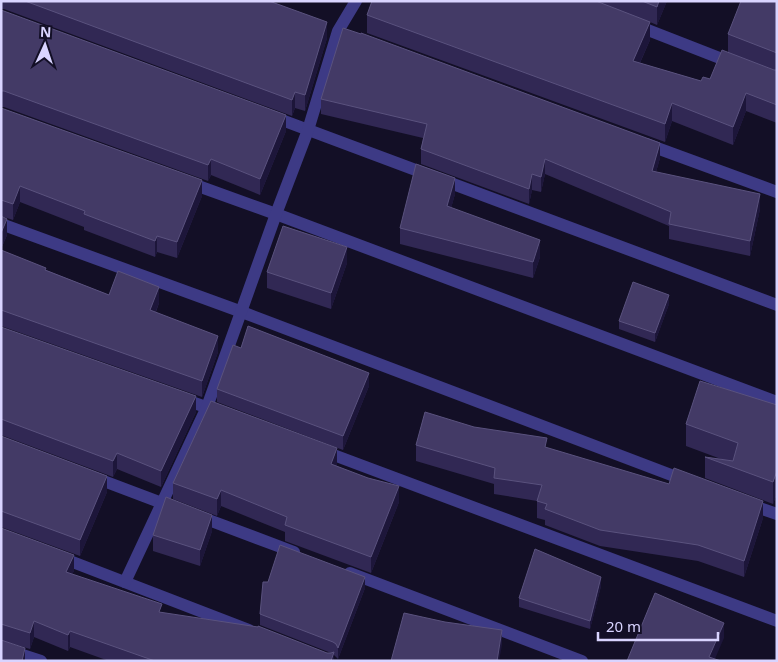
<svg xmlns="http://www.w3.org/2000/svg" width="778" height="662" font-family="'Noto Sans',sans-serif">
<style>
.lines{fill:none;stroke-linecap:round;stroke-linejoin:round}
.street{stroke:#3d3a85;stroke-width:12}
.wall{fill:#312854}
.shaded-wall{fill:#1d163a}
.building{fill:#433a66;stroke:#5a527e}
</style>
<rect width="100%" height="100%" fill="#130f26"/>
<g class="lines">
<g class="street">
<polyline points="635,25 735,64"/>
<polyline points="271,116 777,305"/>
<polyline points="646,144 777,192"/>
<polyline points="187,182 276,214 777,402"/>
<polyline points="1,224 242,312 687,481"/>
<polyline points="180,398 223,413"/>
<polyline points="323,451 777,621"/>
<polyline points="93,477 170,506"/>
<polyline points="748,504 777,514"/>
<polyline points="198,516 294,552"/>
<polyline points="57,556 249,630"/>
<polyline points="350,573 582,661"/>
<polyline points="125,582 207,407 276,214 308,130 338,31 356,1"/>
<polyline points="1,648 41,661"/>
</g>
</g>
<g class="wall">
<polygon points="1,1 269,1 327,38 305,111 295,108 292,116 4,9 1,9"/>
<polygon points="372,1 667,1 657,25 650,22 650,40 640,63 701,81 710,79 728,52 728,34 777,1 777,123 746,111 733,145 672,121 665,142 367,33 367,15"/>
<polygon points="1,10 286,131 260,195 211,175 208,181 4,107 1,107"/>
<polygon points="321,99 660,158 656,172 760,209 750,256 669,239 669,226 545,174 541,192 532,190 529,204 421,164 421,149 423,138 321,114"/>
<polygon points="1,108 202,196 177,258 157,252 155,257 84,230 84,227 20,202 13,220 1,216 7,235 1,249"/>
<polygon points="455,194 451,208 540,257 533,278 400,244 400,228"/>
<polygon points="1,250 46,270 109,295 159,303 156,312 218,352 202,397 1,326"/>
<polygon points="347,263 331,309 267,288 267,272"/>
<polygon points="669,304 655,342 619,329 619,321"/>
<polygon points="1,327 196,412 161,487 117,469 113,477 1,435"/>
<polygon points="369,386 343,450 217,402 217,389"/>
<polygon points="777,405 777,493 773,504 705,478 705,457 721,459 686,446 686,424"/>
<polygon points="1,436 107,492 80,556 1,527"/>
<polygon points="416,445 547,448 763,518 744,577 698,561 600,546 545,525 545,520 537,518 537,501 494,494 494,484 416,461"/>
<polygon points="337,465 337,466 399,502 371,573 285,541 285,532 221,506 217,516 173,499 173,483"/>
<polygon points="1,528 74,571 72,574 162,613 327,653 331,653 260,625 260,614 365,588 338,659 334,655 334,661 109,661 70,647 68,651 34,637 30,649 10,643 25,661 1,661"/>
<polygon points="212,531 200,566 153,551 153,535"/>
<polygon points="601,586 590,629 519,607 519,598"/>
</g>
<g class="shaded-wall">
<polygon points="659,1 667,1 657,25 657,7"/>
<polygon points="327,22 327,38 305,111 305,95"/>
<polygon points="650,22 650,40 633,78 633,61"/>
<polygon points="295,92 295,108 292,116 292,100"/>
<polygon points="746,93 746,111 733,145 733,127"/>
<polygon points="672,103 672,121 665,142 665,124"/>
<polygon points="286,115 286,131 260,195 260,179"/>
<polygon points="660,143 660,158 652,186 652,171"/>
<polygon points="211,159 211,175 208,181 208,165"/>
<polygon points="545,159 545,174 541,192 541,177"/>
<polygon points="532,174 532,190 529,204 529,189"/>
<polygon points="455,178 455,194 447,223 447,206"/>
<polygon points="202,180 202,196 177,258 177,242"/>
<polygon points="20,186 20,202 13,220 13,204"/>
<polygon points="760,194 760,209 750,256 750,241"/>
<polygon points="7,219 7,235 1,249 1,233"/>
<polygon points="157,236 157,252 155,257 155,241"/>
<polygon points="540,240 540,257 533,278 533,262"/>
<polygon points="347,247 347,263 331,309 331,293"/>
<polygon points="159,287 159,303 150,326 150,310"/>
<polygon points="669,295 669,304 655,342 655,333"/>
<polygon points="218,336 218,352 202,397 202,381"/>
<polygon points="369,373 369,386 343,450 343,436"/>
<polygon points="196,396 196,412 161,487 161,471"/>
<polygon points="337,448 337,465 331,480 331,464"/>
<polygon points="117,453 117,469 113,477 113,461"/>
<polygon points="777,471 777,493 773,504 773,482"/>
<polygon points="107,476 107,492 80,556 80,540"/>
<polygon points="399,486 399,502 371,573 371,557"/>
<polygon points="221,490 221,506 217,516 217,499"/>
<polygon points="763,501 763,518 744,577 744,561"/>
<polygon points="212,515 212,531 200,566 200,550"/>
<polygon points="74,555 74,571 66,588 66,572"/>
<polygon points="365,577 365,588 338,659 338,648"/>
<polygon points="601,577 601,586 590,629 590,621"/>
<polygon points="34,621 34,637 30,649 30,633"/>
<polygon points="724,623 724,638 714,661 709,657"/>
<polygon points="502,630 502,645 499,661 497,661"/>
<polygon points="70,631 70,647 68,651 68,635"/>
<polygon points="25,648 25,661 22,661"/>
<polygon points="334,652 334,661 331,661"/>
</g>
<g class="building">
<polygon points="25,1 269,1 327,22 305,95 295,92 292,100"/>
<polygon points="372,1 596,1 650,22 633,61 701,81 703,77 710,79 722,50 774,70 777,70 777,105 746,93 733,127 672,103 665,124 367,15"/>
<polygon points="642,1 659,1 657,7"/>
<polygon points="741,1 777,1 777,53 728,34"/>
<polygon points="1,10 286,115 260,179 211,159 208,165 4,91 1,91"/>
<polygon points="343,28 361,34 361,33 660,143 652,171 760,194 750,241 669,224 671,212 545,159 541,177 532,174 529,189 421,149 427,124 321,99"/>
<polygon points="1,108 202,180 177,242 157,236 155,241 84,214 85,211 20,186 13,204 1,200"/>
<polygon points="416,164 455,178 447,206 540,240 533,262 400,228"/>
<polygon points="1,216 7,219 1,233"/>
<polygon points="283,226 347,247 331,293 267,272"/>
<polygon points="1,250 46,268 45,270 109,295 118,271 159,287 150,310 218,336 202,381 1,310"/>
<polygon points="633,282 669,295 655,333 619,321"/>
<polygon points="248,326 369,373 343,436 217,389 233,345 241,348"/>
<polygon points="1,327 196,396 161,471 117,453 113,461 1,419"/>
<polygon points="700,381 777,405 777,471 773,482 705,457 733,461 738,443 686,424"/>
<polygon points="211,401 337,448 331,464 368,478 399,486 371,557 285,525 287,517 221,490 217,499 173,483"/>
<polygon points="425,412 474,427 547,438 545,447 669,484 674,468 763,501 744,561 698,545 600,530 545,509 547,504 537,501 542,485 494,478 495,468 416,445"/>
<polygon points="1,436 107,476 80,540 1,511"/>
<polygon points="166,497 212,515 200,550 153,535"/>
<polygon points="1,528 74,555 66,572 162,604 159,612 258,627 258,626 327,653 331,653 334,652 331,661 155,661 70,631 68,635 34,621 30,633 1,624"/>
<polygon points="280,545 365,577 338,648 336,644 333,642 260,614 263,582 268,582"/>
<polygon points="535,549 601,577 590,621 519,598"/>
<polygon points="655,593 724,623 709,657 721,661 627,661"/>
<polygon points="404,613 445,622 502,630 497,661 391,661"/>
<polygon points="1,640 25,648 22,661 1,661"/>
</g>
<rect width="778" height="662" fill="none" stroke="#d9d4ff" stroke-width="5"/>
<g transform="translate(45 45) rotate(3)" stroke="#130f26" stroke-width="4" paint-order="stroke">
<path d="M0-4L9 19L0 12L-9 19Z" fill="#d9d4ff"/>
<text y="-8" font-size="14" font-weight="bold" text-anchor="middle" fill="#d9d4ff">N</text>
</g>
<path d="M598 632v8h120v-8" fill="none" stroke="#d9d4ff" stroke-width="2.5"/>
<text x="606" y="632" font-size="15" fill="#d9d4ff" stroke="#130f26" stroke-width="4" paint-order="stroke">20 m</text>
</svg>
